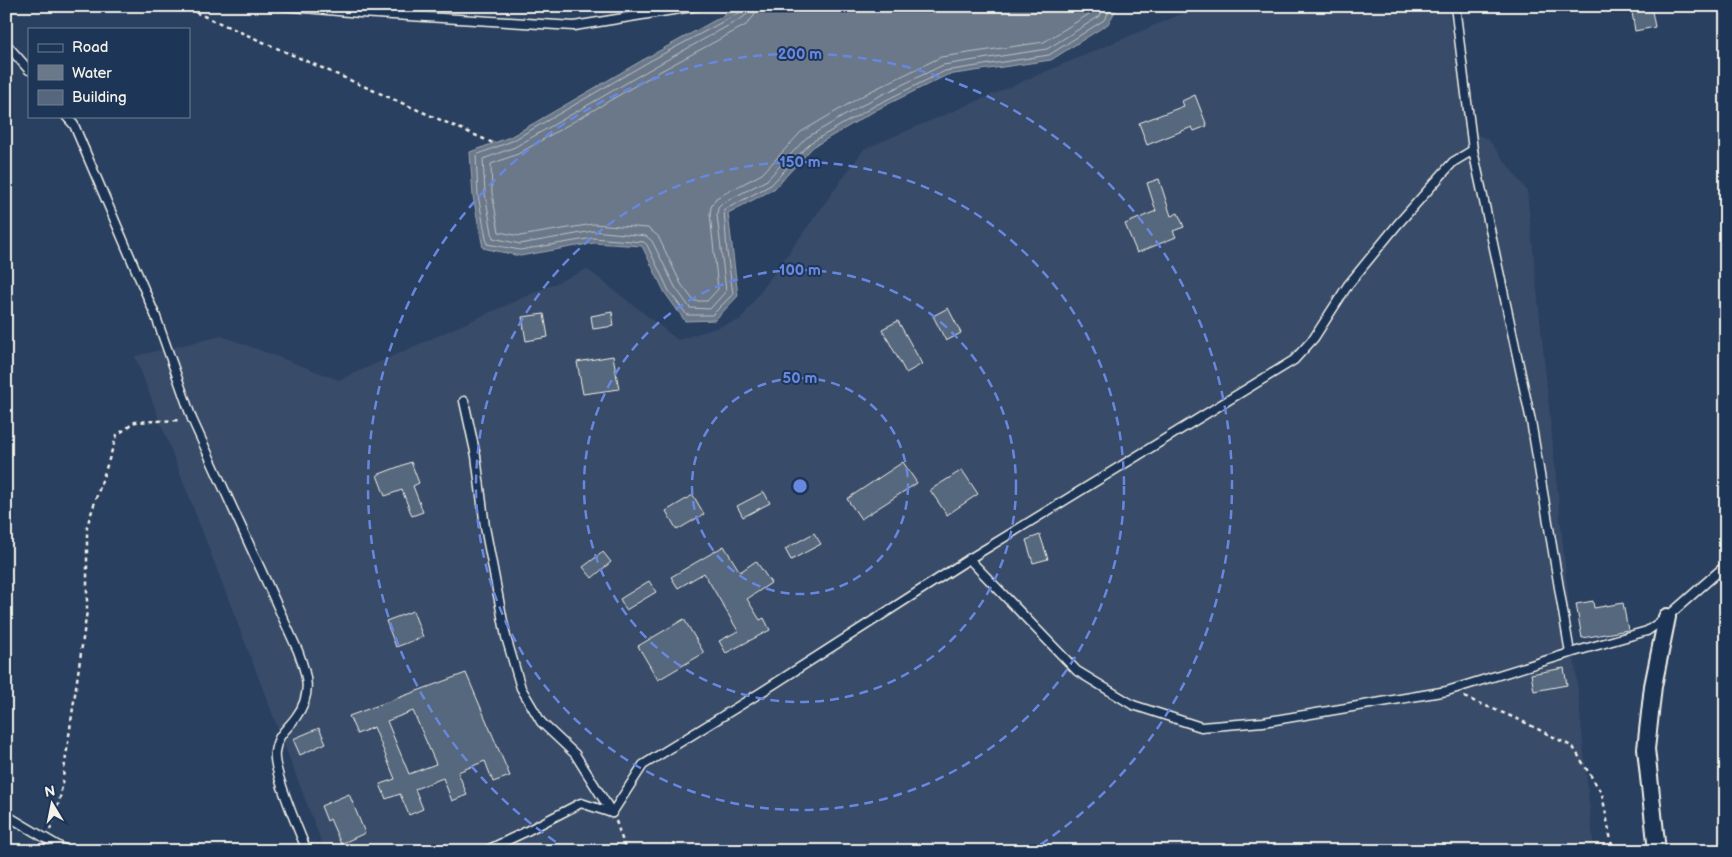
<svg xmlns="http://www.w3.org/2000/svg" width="1732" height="857" font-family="'Balsamiq Sans',sans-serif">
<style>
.built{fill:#374c69}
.water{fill:#6a788a;stroke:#a1a8b0}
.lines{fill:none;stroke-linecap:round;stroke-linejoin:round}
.shore{stroke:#bdc1c2;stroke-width:1}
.building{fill:#56677d;stroke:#f4f1e8;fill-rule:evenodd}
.lane-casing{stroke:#f4f1e8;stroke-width:11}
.street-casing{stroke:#f4f1e8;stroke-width:20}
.path{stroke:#f4f1e8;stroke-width:2.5;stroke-dasharray:4 4;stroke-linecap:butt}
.lane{stroke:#1d3557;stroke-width:8}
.street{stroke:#1d3557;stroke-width:16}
.ring{fill:none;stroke:#6887de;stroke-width:2.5;stroke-dasharray:9 6}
.centre{fill:#6887de;stroke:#1d3557;stroke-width:2.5}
.ring-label{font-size:15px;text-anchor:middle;font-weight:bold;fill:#6887de;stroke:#1d3557;stroke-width:4;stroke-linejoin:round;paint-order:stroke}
</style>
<rect width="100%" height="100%" fill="#2a4060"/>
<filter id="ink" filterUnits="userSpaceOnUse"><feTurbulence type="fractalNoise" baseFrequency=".02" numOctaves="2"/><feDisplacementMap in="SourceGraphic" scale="10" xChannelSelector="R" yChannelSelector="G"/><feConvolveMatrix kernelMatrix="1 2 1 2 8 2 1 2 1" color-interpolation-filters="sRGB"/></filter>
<g filter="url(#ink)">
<polygon class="built" points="1200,6 1447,6 1472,132 1489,140 1527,191 1594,851 325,851 135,356 222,336 339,380 587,269 678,340 740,320 864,149"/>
<polygon class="water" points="741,6 1118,6 1108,24 1051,60 947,75 878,109 813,147 774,189 728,213 738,296 715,320 685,321 665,293 642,246 594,243 520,256 483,248 473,196 470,152 510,137 648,57"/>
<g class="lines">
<g class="shore">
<polyline points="742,6 739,13 650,61 512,141 476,155 478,195 487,244 520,250 593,238 644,242 647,245 669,291 687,315 712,315 733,294 727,252 724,210 771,185 810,143 876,105 945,71 1049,55 1104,20 1113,6"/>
<polyline points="748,6 747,14 742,18 654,67 515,147 483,159 485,194 493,238 520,244 593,231 646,236 652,241 675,287 690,308 710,309 726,291 717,215 718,208 723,203 767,180 806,138 873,99 943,65 1047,49 1100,16 1105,6"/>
<polyline points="756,6 754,16 746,25 657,73 518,154 491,164 492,193 499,232 520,236 593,224 648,228 658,236 681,284 694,301 707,301 718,289 710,214 711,207 716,198 762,174 801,132 869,92 941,57 1044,42 1094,11 1097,6"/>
</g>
</g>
<g class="building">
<polygon points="1631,6 1651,6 1655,27 1635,31"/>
<polygon points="1195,95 1207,126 1194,131 1192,127 1147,145 1139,123 1184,106 1182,101"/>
<polygon points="1159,179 1171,216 1178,213 1184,227 1173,231 1176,237 1137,253 1125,224 1156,211 1147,183"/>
<polygon points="948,308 961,333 946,341 933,316"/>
<polygon points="612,312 614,326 593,329 591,316"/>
<polygon points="544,314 548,337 526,341 522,317"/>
<polygon points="898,321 922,364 906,373 882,329"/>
<polygon points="613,356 619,389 583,394 577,362"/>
<polygon points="411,462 419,483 413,486 423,512 412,516 402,490 385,496 377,475"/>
<polygon points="903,462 917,483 861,519 847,499"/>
<polygon points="962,470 978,494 947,515 930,490"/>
<polygon points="764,492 770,503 743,517 737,506"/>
<polygon points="693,495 704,514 677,530 666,511"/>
<polygon points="814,533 821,544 791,560 785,549"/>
<polygon points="1040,535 1048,559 1033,563 1026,540"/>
<polygon points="724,546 740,572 756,561 771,583 747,599 760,620 764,618 770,630 726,653 719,641 738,631 704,573 678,588 671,577"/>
<polygon points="603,552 611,562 592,578 583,567"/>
<polygon points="649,581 656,592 626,610 620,599"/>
<polygon points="1593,601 1594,608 1623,603 1628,630 1582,638 1576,604"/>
<polygon points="413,611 423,637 396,647 386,621"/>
<polygon points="684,619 704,653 658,680 638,646"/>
<polygon points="1564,668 1567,685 1534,691 1531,674"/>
<path d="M 466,673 L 510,776 L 493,782 L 485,761 L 458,772 L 467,795 L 452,801 L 443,778 L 415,789 L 423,809 L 409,815 L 400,794 L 386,799 L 380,784 L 395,779 L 374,727 L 357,734 L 349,716 ZM 413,711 L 436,764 L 409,774 L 387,721 Z"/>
<polygon points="319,728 326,743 300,755 293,739"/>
<polygon points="349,794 365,833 341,844 330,819 327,821 321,806"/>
</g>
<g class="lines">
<defs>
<g id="lane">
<polyline points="283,6 360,13 574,26 698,6"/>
<polyline points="1455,6 1473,150 1531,421 1570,653"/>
<polyline points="6,44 29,70"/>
<path d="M 66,116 L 74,125 L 156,317 L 192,419 L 298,651 C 307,675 313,694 296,717 C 286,731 278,733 275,752 C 272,770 299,831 307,851"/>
<polyline points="464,401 476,456 485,527 506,637 521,688 541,722 575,754 612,813 643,765 760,693 969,559 1294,360 1314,338 1348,285 1397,225 1453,162 1473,150"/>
<polyline points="969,559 1077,671 1133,705 1201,727 1263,722 1447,691 1570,653 1647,631 1667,617 1726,565"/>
<polyline points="6,815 67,851"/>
<polyline points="485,851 523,833 581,803 612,813"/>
</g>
<polyline id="street" points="1657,851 1646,749 1653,686 1667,617"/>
</defs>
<use href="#lane" class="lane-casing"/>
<use href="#street" class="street-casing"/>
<g class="path">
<polyline points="181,6 493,143"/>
<polyline points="1464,697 1520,720 1573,747 1602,794 1613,851"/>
<polyline points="616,821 626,851"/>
<polyline points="50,830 60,798 87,611 87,526 117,435 135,422 181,420"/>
</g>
<use href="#lane" class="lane"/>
<use href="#street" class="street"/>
</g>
</g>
<g class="ring">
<circle cx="800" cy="486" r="108"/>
<circle cx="800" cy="486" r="216"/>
<circle cx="800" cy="486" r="324"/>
<path d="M568 850A432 432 0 1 1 1032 850"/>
</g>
<circle cx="800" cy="486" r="8" class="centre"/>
<g class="ring-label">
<text x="800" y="59">200 m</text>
<text x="800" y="167">150 m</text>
<text x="800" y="275">100 m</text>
<text x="800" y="383">50 m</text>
</g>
<rect width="1732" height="857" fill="none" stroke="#1d3557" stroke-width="25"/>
<rect x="12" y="12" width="1707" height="832" fill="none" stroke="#f4f1e8" stroke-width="2" filter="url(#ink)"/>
<rect x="28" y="28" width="162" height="90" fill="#1d3557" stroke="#738091"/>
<rect x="38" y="44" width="25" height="8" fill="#1d3557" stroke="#738091"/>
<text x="72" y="52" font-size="15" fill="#f4f1e8">Road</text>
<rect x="38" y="65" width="25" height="15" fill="#6a788a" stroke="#738091"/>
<text x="72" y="78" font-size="15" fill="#f4f1e8">Water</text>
<rect x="38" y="90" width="25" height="15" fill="#56677d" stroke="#738091"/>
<text x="72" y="102" font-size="15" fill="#f4f1e8">Building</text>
<g transform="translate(52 804) rotate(350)" stroke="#1d3557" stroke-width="4" paint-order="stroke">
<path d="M0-4L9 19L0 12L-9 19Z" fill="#f4f1e8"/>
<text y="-8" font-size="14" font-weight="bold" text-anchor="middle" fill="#f4f1e8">N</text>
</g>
</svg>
